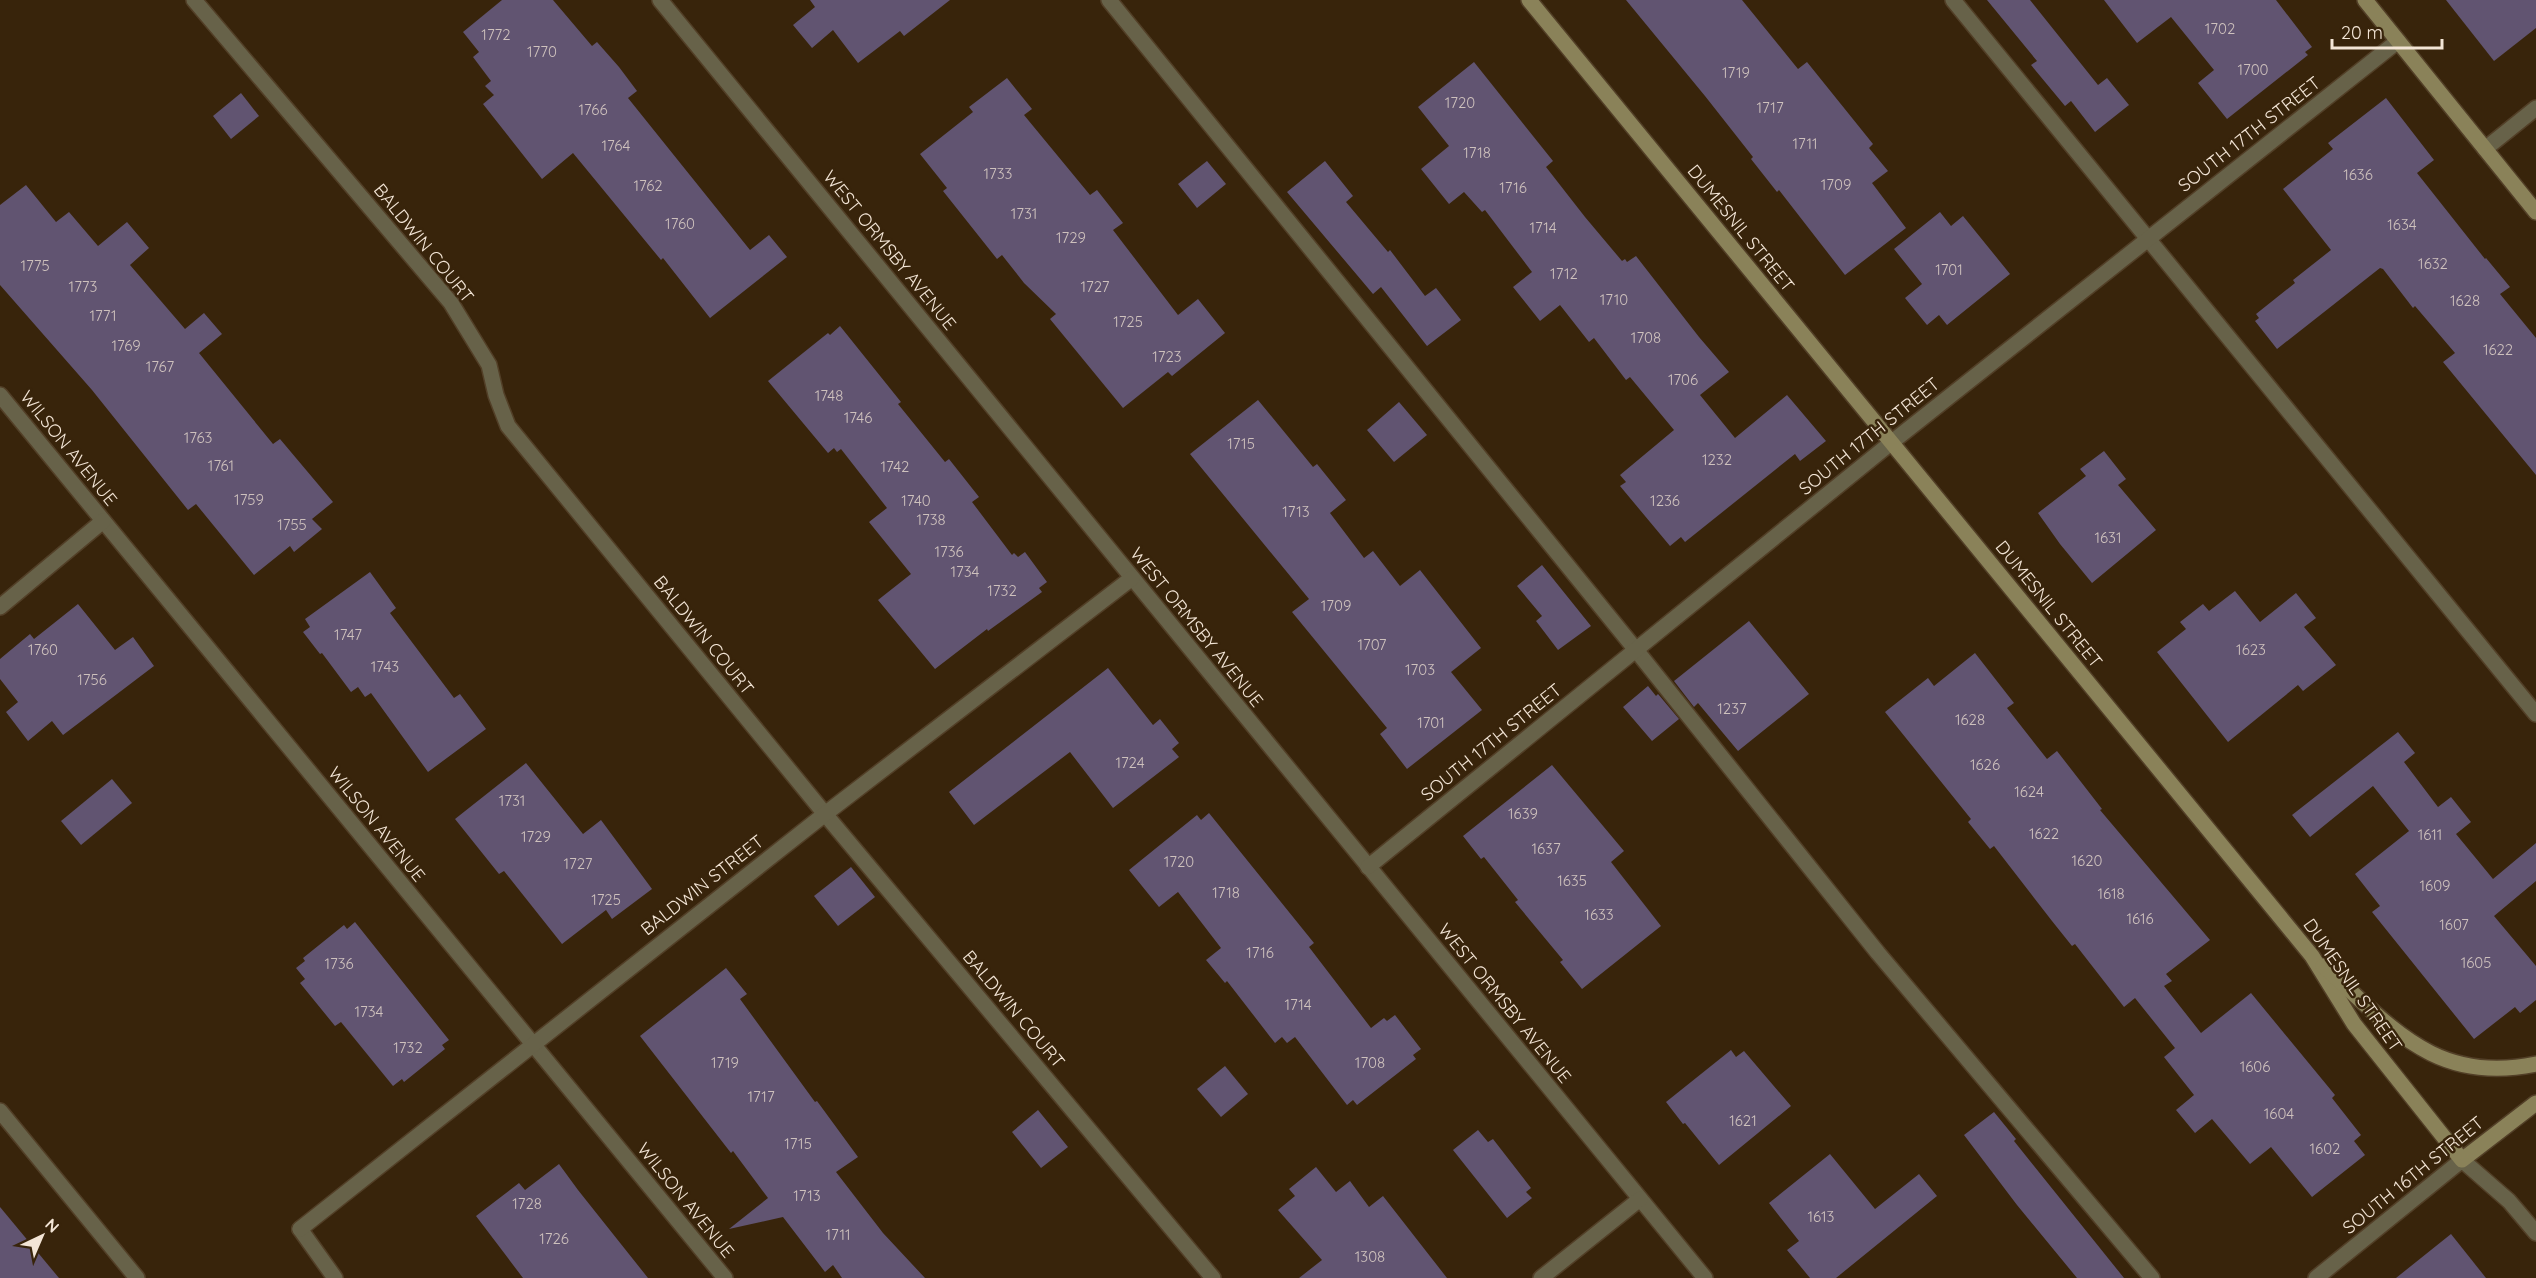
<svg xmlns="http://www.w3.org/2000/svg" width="2536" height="1278" font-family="Quicksand,sans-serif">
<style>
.building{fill:#615471}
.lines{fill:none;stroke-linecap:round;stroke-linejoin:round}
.lane-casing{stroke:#523f27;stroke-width:18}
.street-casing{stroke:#523f27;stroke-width:18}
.secondary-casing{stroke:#523f27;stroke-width:18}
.lane{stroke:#676249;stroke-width:15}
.street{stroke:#676249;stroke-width:15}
.secondary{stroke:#8a8259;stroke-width:15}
.labels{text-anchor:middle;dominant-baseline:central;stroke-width:5;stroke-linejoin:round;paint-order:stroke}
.number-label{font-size:15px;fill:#cec1bd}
.street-label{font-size:18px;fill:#f3e5d6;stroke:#38240b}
</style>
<rect width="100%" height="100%" fill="#38240b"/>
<g class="building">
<polygon points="502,0 553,0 592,46 597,42 619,67 637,91 628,98 750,250 769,235 787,257 710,318 663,258 661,260 573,153 542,179 483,104 494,95 485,86 491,81 473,57 479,52 463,32"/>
<polygon points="810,0 950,0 904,36 900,31 858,63 833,30 812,48 793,25 815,7"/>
<polygon points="1626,0 1742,0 1798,69 1807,62 1873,144 1869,148 1888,171 1872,183 1906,228 1845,275 1779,190 1777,192 1751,159 1753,157 1705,96"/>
<polygon points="1987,0 2030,0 2098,85 2107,78 2129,105 2095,132 2071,101 2065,106 2031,65 2037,61"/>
<polygon points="2104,0 2276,0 2312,47 2305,52 2308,55 2227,119 2198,83 2214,70 2171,17 2137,43"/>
<polygon points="2446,0 2536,0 2536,28 2494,61"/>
<polygon points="1474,62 1553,161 1546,167 1585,217 1622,261 1625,259 1627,262 1636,256 1699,337 1729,372 1700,395 1735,438 1787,395 1826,441 1800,461 1795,454 1685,542 1681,537 1670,546 1620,486 1626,482 1620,475 1674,430 1630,377 1626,380 1594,338 1589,342 1560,305 1540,321 1513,287 1532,272 1485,210 1482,212 1464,192 1449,204 1421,169 1449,146 1418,107"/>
<polygon points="1007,78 1032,109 1024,115 1090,195 1097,190 1123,223 1113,230 1178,315 1198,299 1225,333 1172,376 1168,372 1123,408 1050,319 1056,314 1024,283 1002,255 997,259 943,191 947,188 920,154 973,112 969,107"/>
<polygon points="241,93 259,116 231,139 213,116"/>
<polygon points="2386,98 2434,160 2417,173 2485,259 2486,258 2510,287 2500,294 2536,338 2536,475 2443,362 2455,353 2415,306 2413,308 2383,269 2380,268 2277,349 2255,321 2259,318 2256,314 2295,283 2293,280 2331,250 2283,189 2333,149 2328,143"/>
<polygon points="1207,161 1226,184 1197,208 1178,184"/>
<polygon points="1325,161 1353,196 1346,202 1388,252 1390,250 1425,296 1436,288 1461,320 1427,346 1381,287 1373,294 1287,192"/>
<polygon points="26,185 56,222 69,212 98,246 127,222 149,248 130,265 185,329 204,313 222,334 199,353 273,444 280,439 333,502 312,519 322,529 294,552 290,546 254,575 196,504 188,510 92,390 0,285 0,205"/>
<polygon points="1940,212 1951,226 1963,216 2010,274 1947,325 1939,315 1927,325 1905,298 1922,284 1894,249"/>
<polygon points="840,326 901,402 898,404 945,462 949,459 979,497 972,502 1012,555 1014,553 1018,557 1025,552 1047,582 1039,588 1042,592 988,631 987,629 935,669 878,600 911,574 869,522 887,508 841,449 837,452 834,448 828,453 768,381 828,333 830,335"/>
<polygon points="1258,400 1313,467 1317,464 1346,500 1330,513 1364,558 1373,551 1400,586 1420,570 1481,648 1451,672 1482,710 1407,769 1380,734 1387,728 1292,612 1309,599 1190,454"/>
<polygon points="1399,402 1427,435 1394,462 1367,430"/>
<polygon points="2104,451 2126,479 2118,485 2156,530 2092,583 2060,544 2038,513 2086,476 2080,469"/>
<polygon points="1542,565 1591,626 1558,650 1536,621 1542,616 1517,586"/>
<polygon points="370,572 396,608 390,613 454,698 460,694 486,729 428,772 371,693 365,697 358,687 351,692 322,653 320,654 303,632 310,627 305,619"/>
<polygon points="2235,591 2260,622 2296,593 2316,618 2304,627 2336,665 2303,691 2298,685 2228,742 2157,652 2186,629 2180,622 2203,604 2209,611"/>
<polygon points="78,604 115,650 133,637 154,666 63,735 52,721 28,741 6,712 18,702 0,679 0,659 30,634 34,639"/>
<polygon points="1749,621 1809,694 1738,751 1698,703 1694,707 1674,681"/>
<polygon points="1975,653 2014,703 2007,708 2047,759 2057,751 2102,809 2100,810 2210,940 2166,974 2172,981 2164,986 2201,1033 2251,993 2335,1095 2332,1098 2361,1135 2354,1141 2365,1155 2312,1197 2271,1147 2250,1164 2212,1119 2195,1133 2176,1110 2194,1095 2164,1057 2175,1048 2135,998 2124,1007 2075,944 2072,946 2052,921 1994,846 1990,849 1968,822 1971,819 1885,712 1928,678 1934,686"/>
<polygon points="1108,668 1153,725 1160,719 1179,743 1172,749 1179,757 1113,808 1070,752 974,825 949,792"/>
<polygon points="1648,686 1656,696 1658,694 1679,719 1652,741 1623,707"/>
<polygon points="2398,732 2415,753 2404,762 2438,807 2451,797 2471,822 2456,834 2493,879 2536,843 2536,881 2494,916 2536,966 2536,1000 2520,1013 2515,1007 2474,1039 2372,912 2380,906 2355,874 2409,831 2373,786 2310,837 2292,815"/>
<polygon points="526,763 583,834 601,820 652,889 612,919 606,910 562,944 504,871 499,874 455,819"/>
<polygon points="1552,765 1624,851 1611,862 1661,926 1582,989 1560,962 1563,960 1515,902 1518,900 1484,857 1481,859 1463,836"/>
<polygon points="112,779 132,803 81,845 61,821"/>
<polygon points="1209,813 1314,943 1309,947 1371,1028 1384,1018 1387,1021 1395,1015 1421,1049 1413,1055 1416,1059 1357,1105 1353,1100 1347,1105 1295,1037 1287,1043 1282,1037 1275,1043 1227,981 1225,983 1206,960 1221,948 1178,892 1159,907 1129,870 1197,815 1201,820"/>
<polygon points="851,867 875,897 838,926 814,896"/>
<polygon points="355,922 449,1040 442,1045 445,1049 404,1082 402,1079 393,1086 341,1022 335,1026 300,983 305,979 296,968 305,961 303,958 344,925 347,929"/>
<polygon points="726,968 747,994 740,999 815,1102 817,1101 858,1157 836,1172 883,1233 925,1278 842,1278 833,1265 825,1272 783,1217 729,1229 768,1198 733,1151 731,1153 640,1036"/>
<polygon points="1731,1050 1736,1057 1744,1051 1791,1106 1719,1165 1685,1123 1683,1124 1666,1102"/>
<polygon points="1225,1066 1248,1094 1221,1117 1197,1089"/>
<polygon points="1038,1110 1068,1147 1041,1168 1012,1132"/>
<polygon points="1994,1112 2016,1139 2014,1141 2124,1278 2077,1278 2017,1205 1964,1135"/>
<polygon points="1478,1130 1488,1142 1493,1139 1531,1188 1526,1192 1532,1198 1507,1218 1453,1150"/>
<polygon points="1830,1154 1875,1209 1919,1174 1937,1196 1836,1278 1810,1278 1787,1250 1799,1241 1769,1203"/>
<polygon points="559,1164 578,1190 648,1278 523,1278 476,1216 519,1183 525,1190"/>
<polygon points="1316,1167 1336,1192 1350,1181 1369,1207 1383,1196 1447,1278 1299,1278 1322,1260 1278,1210 1295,1196 1289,1189"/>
<polygon points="0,1207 59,1278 0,1278"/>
<polygon points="2451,1234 2486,1278 2396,1278"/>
</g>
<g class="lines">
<defs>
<g id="lane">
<polyline points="1109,0 1636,650 1878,953 2152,1278"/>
<polyline points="1953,0 2536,714"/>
<polyline points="0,1111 137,1278"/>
<polyline points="300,1229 335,1278"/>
</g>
<g id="street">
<polyline points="194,0 451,303 489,365 496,395 508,426 825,814 1213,1278"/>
<polyline points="660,0 1705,1278"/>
<polyline points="2485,149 2536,108"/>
<polyline points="0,395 725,1278"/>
<polyline points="0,607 103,521"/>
<polyline points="1368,867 1892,442 2398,41"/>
<polyline points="300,1229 825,814 1132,578"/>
<polyline points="1541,1278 1640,1199"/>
<polyline points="2316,1278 2462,1160 2509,1201 2536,1233"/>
</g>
<g id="secondary">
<polyline points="1529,0 2312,956 2354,1024 2462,1160 2536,1103"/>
<polyline points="2365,0 2536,212"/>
<path d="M 2323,966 C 2392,1027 2435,1085 2536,1064"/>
</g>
</defs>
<use href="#lane" class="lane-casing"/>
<use href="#street" class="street-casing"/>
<use href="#secondary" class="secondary-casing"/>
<use href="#lane" class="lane"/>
<use href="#street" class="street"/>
<use href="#secondary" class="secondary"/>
</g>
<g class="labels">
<g class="number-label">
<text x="2220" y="28">1702</text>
<text x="496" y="34">1772</text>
<text x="542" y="51">1770</text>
<text x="2253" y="69">1700</text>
<text x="1736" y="72">1719</text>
<text x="1460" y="102">1720</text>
<text x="1770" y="107">1717</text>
<text x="593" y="109">1766</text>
<text x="1805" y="143">1711</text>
<text x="616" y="145">1764</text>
<text x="1477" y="152">1718</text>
<text x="998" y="173">1733</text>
<text x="2358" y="174">1636</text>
<text x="1836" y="184">1709</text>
<text x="648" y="185">1762</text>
<text x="1513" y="187">1716</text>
<text x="1024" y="213">1731</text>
<text x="680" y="223">1760</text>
<text x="2402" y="224">1634</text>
<text x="1543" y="227">1714</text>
<text x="1071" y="237">1729</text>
<text x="2433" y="263">1632</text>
<text x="35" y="265">1775</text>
<text x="1949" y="269">1701</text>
<text x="1564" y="273">1712</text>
<text x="83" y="286">1773</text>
<text x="1095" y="286">1727</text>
<text x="1614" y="299">1710</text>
<text x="2465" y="300">1628</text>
<text x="103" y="315">1771</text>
<text x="1128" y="321">1725</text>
<text x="1646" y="337">1708</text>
<text x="126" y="345">1769</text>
<text x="2498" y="349">1622</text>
<text x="1167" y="356">1723</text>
<text x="160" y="366">1767</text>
<text x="1683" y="379">1706</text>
<text x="829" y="395">1748</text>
<text x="858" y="417">1746</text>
<text x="198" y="437">1763</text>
<text x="1241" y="443">1715</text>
<text x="1717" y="459">1232</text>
<text x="221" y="465">1761</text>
<text x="895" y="466">1742</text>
<text x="249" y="499">1759</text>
<text x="916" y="500">1740</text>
<text x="1665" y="500">1236</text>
<text x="1296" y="511">1713</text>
<text x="931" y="519">1738</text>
<text x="292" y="524">1755</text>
<text x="2108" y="537">1631</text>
<text x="949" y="551">1736</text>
<text x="965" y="571">1734</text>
<text x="1002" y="590">1732</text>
<text x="1336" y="605">1709</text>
<text x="348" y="634">1747</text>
<text x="1372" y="644">1707</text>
<text x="43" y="649">1760</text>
<text x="2251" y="649">1623</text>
<text x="385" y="666">1743</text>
<text x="1420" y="669">1703</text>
<text x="92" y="679">1756</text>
<text x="1732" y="708">1237</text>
<text x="1970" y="719">1628</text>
<text x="1431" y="722">1701</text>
<text x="1130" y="762">1724</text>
<text x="1985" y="764">1626</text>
<text x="2029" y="791">1624</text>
<text x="512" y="800">1731</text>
<text x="1523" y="813">1639</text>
<text x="2044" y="833">1622</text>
<text x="2430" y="834">1611</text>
<text x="536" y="836">1729</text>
<text x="1546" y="848">1637</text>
<text x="2087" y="860">1620</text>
<text x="1179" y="861">1720</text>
<text x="578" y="863">1727</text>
<text x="1572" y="880">1635</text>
<text x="2435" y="885">1609</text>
<text x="1226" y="892">1718</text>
<text x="2111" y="893">1618</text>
<text x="606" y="899">1725</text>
<text x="1599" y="914">1633</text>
<text x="2140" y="918">1616</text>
<text x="2454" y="924">1607</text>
<text x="1260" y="952">1716</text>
<text x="2476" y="962">1605</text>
<text x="339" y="963">1736</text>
<text x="1298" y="1004">1714</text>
<text x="369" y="1011">1734</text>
<text x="408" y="1047">1732</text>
<text x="725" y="1062">1719</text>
<text x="1370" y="1062">1708</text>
<text x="2255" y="1066">1606</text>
<text x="761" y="1096">1717</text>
<text x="2279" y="1113">1604</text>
<text x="1743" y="1120">1621</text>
<text x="798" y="1143">1715</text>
<text x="2325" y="1148">1602</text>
<text x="807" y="1195">1713</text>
<text x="527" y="1203">1728</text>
<text x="1821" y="1216">1613</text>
<text x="838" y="1234">1711</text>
<text x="554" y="1238">1726</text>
<text x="1370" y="1256">1308</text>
</g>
<g class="street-label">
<text transform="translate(2249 134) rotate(-38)">SOUTH 17TH STREET</text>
<text transform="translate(1741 228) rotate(51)">DUMESNIL STREET</text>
<text transform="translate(424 243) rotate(51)">BALDWIN COURT</text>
<text transform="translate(890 250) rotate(51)">WEST ORMSBY AVENUE</text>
<text transform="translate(1869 436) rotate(-39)">SOUTH 17TH STREET</text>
<text transform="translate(69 448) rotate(51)">WILSON AVENUE</text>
<text transform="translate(2049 604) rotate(51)">DUMESNIL STREET</text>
<text transform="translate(1197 627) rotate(51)">WEST ORMSBY AVENUE</text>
<text transform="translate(704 635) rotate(51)">BALDWIN COURT</text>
<text transform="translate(1491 742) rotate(-39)">SOUTH 17TH STREET</text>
<text transform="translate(377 824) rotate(51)">WILSON AVENUE</text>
<text transform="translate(702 885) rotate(-38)">BALDWIN STREET</text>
<text transform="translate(2353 985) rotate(55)">DUMESNIL STREET</text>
<text transform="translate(1505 1003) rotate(51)">WEST ORMSBY AVENUE</text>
<text transform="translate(1014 1009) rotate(50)">BALDWIN COURT</text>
<text transform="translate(2413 1175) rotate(-39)">SOUTH 16TH STREET</text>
<text transform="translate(686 1200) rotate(51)">WILSON AVENUE</text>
</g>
</g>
<g transform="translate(42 1236) rotate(44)" stroke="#38240b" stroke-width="4.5" paint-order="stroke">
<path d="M0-4.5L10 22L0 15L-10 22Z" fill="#f3e5d6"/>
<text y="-9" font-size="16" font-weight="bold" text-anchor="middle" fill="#f3e5d6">N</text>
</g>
<path d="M2332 39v9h110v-9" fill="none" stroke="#f3e5d6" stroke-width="3"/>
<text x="2341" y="39" font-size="18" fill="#f3e5d6" stroke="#38240b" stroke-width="4.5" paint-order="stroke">20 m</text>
</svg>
